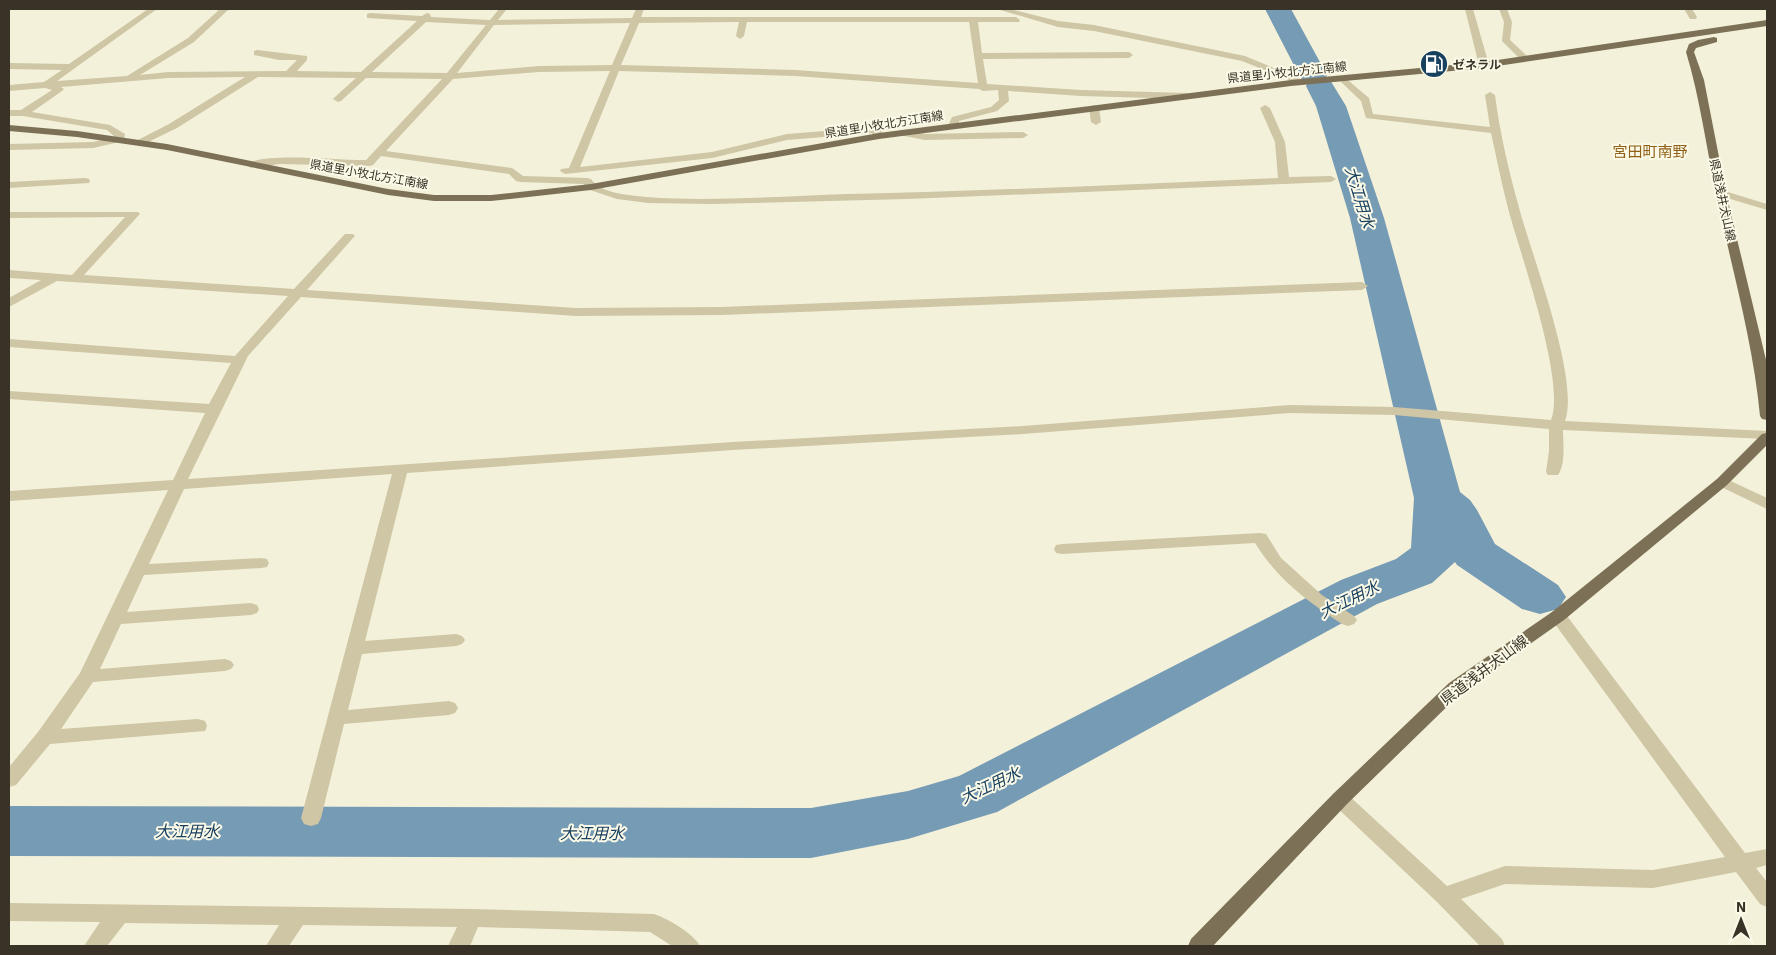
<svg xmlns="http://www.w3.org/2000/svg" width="1776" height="955" font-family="'IBM Plex Sans','Noto Sans JP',sans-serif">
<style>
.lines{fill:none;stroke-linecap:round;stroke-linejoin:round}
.river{fill:#769bb4;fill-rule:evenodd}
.minor{fill:#cec6a5;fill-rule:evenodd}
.major{fill:#7c7156;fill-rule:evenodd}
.labels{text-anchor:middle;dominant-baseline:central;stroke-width:4;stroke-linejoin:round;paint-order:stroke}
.far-poi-label{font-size:12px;font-weight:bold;fill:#393327;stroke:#fbf9e7;text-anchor:start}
.far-street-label{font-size:12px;fill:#393327;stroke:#fbf9e7}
.far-quarter-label{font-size:15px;fill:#906017;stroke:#fbf9e7}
.street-label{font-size:15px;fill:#393327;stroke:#fbf9e7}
.water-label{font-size:16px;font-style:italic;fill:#18405f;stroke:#fbf9e7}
</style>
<rect width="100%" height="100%" fill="#f4f1da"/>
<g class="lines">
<polygon class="river" points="1265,9 1291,9 1327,75 1325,79 1330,80 1346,106 1384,218 1460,492 1470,500 1477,510 1495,544 1558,585 1566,597 1558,609 1540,614 1522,609 1457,565 1455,562 1432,583 1377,604 997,812 908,839 811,858 9,856 9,806 811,808 908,791 959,776 1341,580 1396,559 1411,548 1414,498 1350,218 1316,106 1306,86 1308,82 1303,81 1299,75"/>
<g class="minor">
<path d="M 148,9 L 157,9 L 57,81 L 127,76 L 188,38 L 220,9 L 229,9 L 194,42 L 140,75 L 168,72 L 286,71 L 297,60 L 279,60 L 254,55 L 254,51 L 257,50 L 307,56 L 307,60 L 297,71 L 361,72 L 417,21 L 367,18 L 367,14 L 370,13 L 422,16 L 427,13 L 430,14 L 431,17 L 490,20 L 499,9 L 507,9 L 498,20 L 632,18 L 636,9 L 644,9 L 641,17 L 1016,17 L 1020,20 L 1019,22 L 978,22 L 982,53 L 1129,52 L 1133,55 L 1129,58 L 983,59 L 987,84 L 1081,90 L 1187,93 L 1192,96 L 1187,99 L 1081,96 L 1008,91 L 1009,101 L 997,111 L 959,121 L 957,128 L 953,129 L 948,126 L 952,117 L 991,107 L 999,100 L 998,90 L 983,91 L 979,89 L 795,76 L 619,71 L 580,167 L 712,152 L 787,134 L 875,127 L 879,128 L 884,136 L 879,139 L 875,138 L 872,133 L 787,140 L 712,158 L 565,174 L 560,171 L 561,169 L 569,168 L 610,71 L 539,72 L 453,79 L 386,151 L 512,168 L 523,176 L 587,178 L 591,179 C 601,194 630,195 647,197 C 710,202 783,196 847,194 C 991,191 1135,184 1278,178 L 1275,142 L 1260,108 L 1265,105 L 1270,108 L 1285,142 L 1289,177 L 1331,176 L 1336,179 L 1331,182 L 1284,184 L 907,199 L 712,204 L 648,203 L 617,199 L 587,189 L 584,184 L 520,182 L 516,181 L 509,174 L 381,156 L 373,165 L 369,166 L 280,164 L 251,168 L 246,165 C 261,151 342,161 366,160 L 442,79 L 366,78 L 341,101 L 338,102 L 333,99 L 335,97 L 356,78 L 258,77 L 177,128 L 140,146 L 135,143 L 136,141 L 169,124 L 245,77 L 168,78 L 61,87 L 64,89 L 62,91 L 32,112 L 110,125 L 125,134 L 124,141 L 93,148 L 9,150 L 9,144 L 93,142 L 115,137 L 107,130 L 23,116 L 9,116 L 9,110 L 21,110 L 52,90 L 45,88 L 9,91 L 9,85 L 44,82 L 62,70 L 9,69 L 9,63 L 69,64 ZM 426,22 L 486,25 L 447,73 L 372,72 ZM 739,22 L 736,36 L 740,39 L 744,36 L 747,22 L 969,22 L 978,83 L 795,70 L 621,65 L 639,23 ZM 630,23 L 612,65 L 539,66 L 457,73 L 494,25 Z"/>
<polygon points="997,9 1010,9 1058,21 1094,25 1245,56 1307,82 1302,85 1299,84 1242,61 1094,31 1058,27"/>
<polygon points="1465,9 1473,9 1489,65 1487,67 1484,68 1479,65"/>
<polygon points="1499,9 1507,9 1512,22 1510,40 1528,57 1528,61 1522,61 1502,41 1504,22"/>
<polygon points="1684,9 1692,9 1697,17 1696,19 1690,19"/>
<path d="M 1343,76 L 1369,98 L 1373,114 L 1490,127 L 1485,95 L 1490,92 L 1495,95 C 1500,134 1509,172 1520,211 C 1532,256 1580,380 1565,421 L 1767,431 L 1767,439 L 1563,430 C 1563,443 1566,463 1558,475 L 1548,475 L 1546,472 L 1549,451 L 1549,429 L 1394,415 L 1290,413 L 1023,434 L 733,450 L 407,473 L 365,641 L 456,634 L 462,636 L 465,640 L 462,644 L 456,646 L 362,654 L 348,710 L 449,701 L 455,703 L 458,708 L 455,713 L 449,715 L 344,724 L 321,818 L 318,824 L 311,826 L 304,824 L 301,818 L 392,474 L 184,489 L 149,564 L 261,558 L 267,559 L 269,563 L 267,567 L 261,568 L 144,575 L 127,612 L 251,603 L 257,605 L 259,609 L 257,613 L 251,615 L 121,624 L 100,669 L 225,659 L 231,661 L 234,665 L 231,669 L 225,671 L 93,682 L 61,729 L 198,719 L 205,721 L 207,726 L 205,731 L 50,744 L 16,785 L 9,787 L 9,767 L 38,732 L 80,673 L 168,490 L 9,501 L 9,491 L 173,480 L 205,413 L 9,399 L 9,391 L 209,404 L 231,363 L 9,347 L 9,339 L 235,356 L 288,296 L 57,281 L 9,307 L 9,298 L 41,280 L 9,278 L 9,270 L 72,275 L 125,217 L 9,218 L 9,212 L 138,212 L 140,214 L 138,216 L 84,275 L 294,289 L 345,234 L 353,234 L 355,236 L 353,238 L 307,290 L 576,308 L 722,307 L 1362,282 L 1368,286 L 1362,290 L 722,315 L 576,316 L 301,297 L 248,356 L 188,479 L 733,442 L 1023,426 L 1290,405 L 1394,407 L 1551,420 C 1566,382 1521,256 1509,212 C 1502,186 1497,160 1491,133 L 1366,118 L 1361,101 L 1338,79 Z"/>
<polygon points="1094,105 1099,108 1101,122 1096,125 1091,122 1089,108"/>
<polygon points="903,130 925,134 1023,132 1028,135 1023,138 925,140 899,135 899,131"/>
<polygon points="85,178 89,179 90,181 89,183 9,188 9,182"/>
<polygon points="1721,190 1767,204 1767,210 1717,195 1716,193 1717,191"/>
<polygon points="1722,477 1767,498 1767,509 1717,485 1714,482 1717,479"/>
<path d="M 1260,533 L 1266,534 L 1281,558 L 1322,595 L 1354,616 L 1357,620 L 1354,624 L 1348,626 L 1342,624 C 1307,601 1278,580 1255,543 L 1062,554 L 1056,553 L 1054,549 L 1056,545 L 1062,544 Z"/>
<polygon points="1558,610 1564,612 1745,853 1767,849 1767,865 1756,868 1767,882 1767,907 1760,904 1736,872 1653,888 1505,884 1461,899 1502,939 1505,946 1480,946 1437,902 1333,804 1330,799 1333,794 1340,791 1347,794 1447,886 1505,866 1653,870 1725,857 1552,620 1550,616 1552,612"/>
<path d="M 9,903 L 472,909 L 654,914 C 667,918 694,934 700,946 L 672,946 L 650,932 L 478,927 L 470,946 L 448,946 L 457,927 L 303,925 L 289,946 L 266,946 L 279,925 L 125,923 L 107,946 L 84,946 L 100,922 L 9,921 Z"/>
</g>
<g class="major">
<polygon points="1767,20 1767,26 1484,68 1291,86 879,139 591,190 491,201 434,201 388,195 167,150 77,137 9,131 9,125 77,131 167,144 388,189 434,195 491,195 591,184 879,133 1291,80 1484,62"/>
<path d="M 1714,37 L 1717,38 L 1717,42 L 1696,48 L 1694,52 L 1704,80 L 1726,193 L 1767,364 L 1767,420 L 1762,419 L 1760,416 C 1753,340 1731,267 1716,193 C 1706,146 1700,98 1686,52 L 1689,44 L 1698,40 Z"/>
<polygon points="1767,433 1767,445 1727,485 1564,620 1461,693 1347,804 1213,946 1188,946 1191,939 1333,794 1449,683 1552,612 1717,479 1762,434"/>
</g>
</g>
<defs>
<symbol id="fuel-disc" viewBox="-11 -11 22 22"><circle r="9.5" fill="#18405f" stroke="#fbf9e7"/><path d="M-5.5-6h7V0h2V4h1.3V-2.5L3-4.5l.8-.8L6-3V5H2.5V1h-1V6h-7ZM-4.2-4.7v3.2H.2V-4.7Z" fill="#fff"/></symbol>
</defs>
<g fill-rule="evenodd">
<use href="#fuel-disc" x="1418" y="48" width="32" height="32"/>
</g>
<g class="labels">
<g class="far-poi-label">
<text x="1453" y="64">ゼネラル</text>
</g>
<g class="far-street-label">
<text transform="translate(1287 72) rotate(-6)">県道里小牧北方江南線</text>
<text transform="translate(884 124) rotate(-9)">県道里小牧北方江南線</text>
<text transform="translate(369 174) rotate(10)">県道里小牧北方江南線</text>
<text transform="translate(1723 200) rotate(78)">県道浅井犬山線</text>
</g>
<g class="far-quarter-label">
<text x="1650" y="151">宮田町南野</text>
</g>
<g class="street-label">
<text transform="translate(1484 670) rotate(-37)">県道浅井犬山線</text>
</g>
<g class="water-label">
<text transform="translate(1360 197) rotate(73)">大江用水</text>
<text transform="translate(1349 599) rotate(-26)">大江用水</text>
<text transform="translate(990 785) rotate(-25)">大江用水</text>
<text x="187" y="831">大江用水</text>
<text x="592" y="833">大江用水</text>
</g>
</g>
<rect width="1776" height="955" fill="none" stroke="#393327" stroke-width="20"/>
<g transform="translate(1741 920)" stroke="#fbf9e7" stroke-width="4" paint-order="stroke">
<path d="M0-4L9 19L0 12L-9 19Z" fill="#393327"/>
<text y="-8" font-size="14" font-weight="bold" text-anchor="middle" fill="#393327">N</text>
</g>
</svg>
